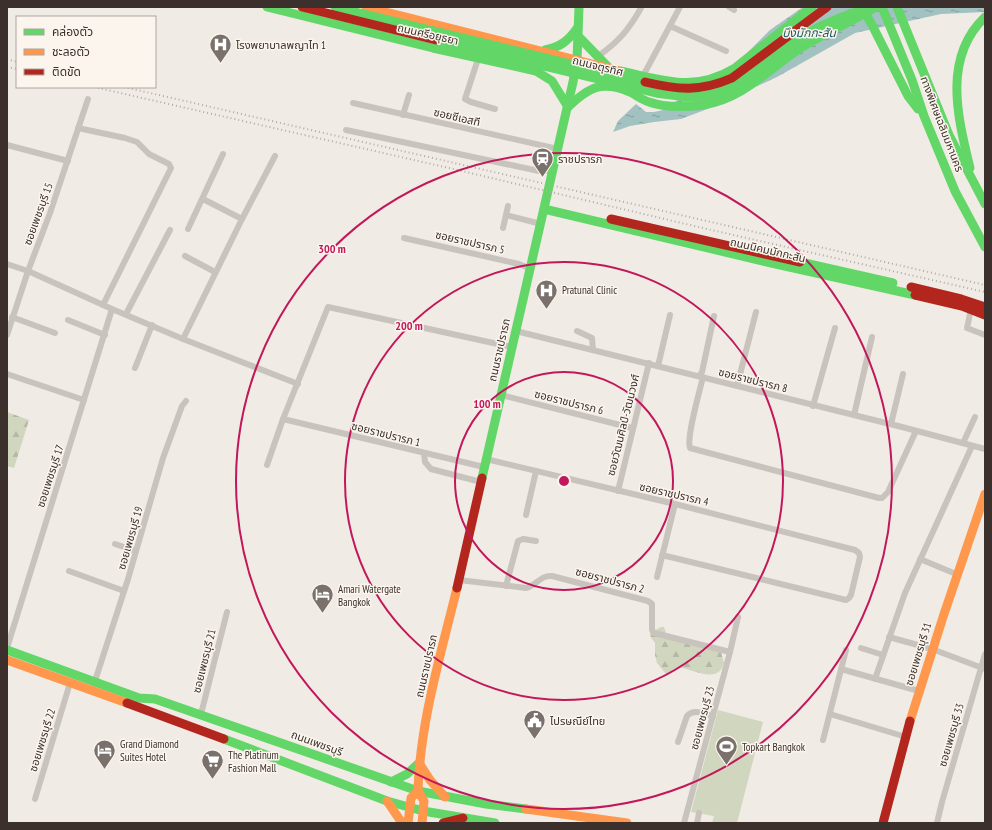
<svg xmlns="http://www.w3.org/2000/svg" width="992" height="830" font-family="'PT Sans Narrow','Noto Sans Thai',sans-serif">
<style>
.forest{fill:url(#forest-firs)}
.pitch{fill:#d1d6bf}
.water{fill:url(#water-ripples)}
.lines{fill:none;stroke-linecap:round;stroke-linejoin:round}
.street{stroke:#c9c3be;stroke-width:6}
.fast{stroke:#63d668;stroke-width:9}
.slow{stroke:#ff974d;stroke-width:9}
.jam{stroke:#b3261e;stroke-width:9}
.rail{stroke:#b1aca8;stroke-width:2;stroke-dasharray:1 3;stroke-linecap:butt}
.fast-bridge{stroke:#63d668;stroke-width:9}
.jam-bridge{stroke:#b3261e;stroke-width:9}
.ring{fill:none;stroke:#c2185b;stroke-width:2}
.labels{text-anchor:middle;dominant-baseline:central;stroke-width:3;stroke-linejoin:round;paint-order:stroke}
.street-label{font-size:11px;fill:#3b302b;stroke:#fbf5ee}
.poi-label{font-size:11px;fill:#3b302b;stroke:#fbf5ee;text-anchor:start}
.water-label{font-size:12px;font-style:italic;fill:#1f5a5e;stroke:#fbf5ee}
.centre{fill:#c2185b;stroke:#fbf5ee;stroke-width:2}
.ring-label{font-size:12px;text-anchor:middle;font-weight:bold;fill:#c2185b;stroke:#fbf5ee;stroke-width:3;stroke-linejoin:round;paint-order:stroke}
</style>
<defs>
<pattern id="forest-firs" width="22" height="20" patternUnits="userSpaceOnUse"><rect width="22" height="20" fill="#d1d6bf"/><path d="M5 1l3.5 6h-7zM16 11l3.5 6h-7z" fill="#b4b8a4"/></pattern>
<pattern id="water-ripples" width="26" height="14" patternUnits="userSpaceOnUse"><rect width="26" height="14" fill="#a1c2c1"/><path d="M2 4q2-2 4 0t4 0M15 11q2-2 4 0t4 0" fill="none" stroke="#849e9d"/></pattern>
</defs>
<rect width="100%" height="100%" fill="#f0ebe5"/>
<g class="forest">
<polygon points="7,412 29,420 14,468 7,466"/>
<path d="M 661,627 L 664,627 L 666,633 L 677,638 L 721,652 L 724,663 C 718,685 693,669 678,667 L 666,674 L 657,663 L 655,655 L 655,643 L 650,636 L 650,633 Z"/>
</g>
<polygon class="pitch" points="718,710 763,722 737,823 712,823 714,816 691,812"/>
<polygon class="water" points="803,7 985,7 985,12 941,14 855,33 777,77 710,108 681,119 654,122 630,126 613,132 618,121 636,104 646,112 654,112 663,110 686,94 732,68 770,30"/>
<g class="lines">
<g class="street">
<polyline points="729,7 734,10"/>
<polyline points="670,26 726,51"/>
<path d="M 597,57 C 618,42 628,31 641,8"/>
<polyline points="478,59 465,99 471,102 495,109"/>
<polyline points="643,76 680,7"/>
<polyline points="353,103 558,149"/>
<polyline points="403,115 409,95"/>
<polyline points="78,128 125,138 137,142 149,154 169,164 171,168 103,305"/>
<polyline points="346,130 539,171 553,171"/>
<polyline points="7,145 68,161"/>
<polyline points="203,199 242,219"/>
<polyline points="508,206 506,215 541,224"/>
<polyline points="503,228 506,215"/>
<polyline points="188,229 223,154"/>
<polyline points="404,238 519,264 531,269"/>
<polyline points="185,256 215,272"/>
<polyline points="7,264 28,271 112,309 183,339 298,384"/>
<polyline points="971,309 967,328 985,335"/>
<polyline points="126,314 170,230"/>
<polyline points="12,317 55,333"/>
<polyline points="68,320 105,335"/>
<polyline points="516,331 902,427 985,449"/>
<polyline points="577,331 592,338 593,350"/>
<polyline points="7,335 28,271 50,213 88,99"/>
<polyline points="183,339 242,219 275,156"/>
<polyline points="658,366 670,315"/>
<polyline points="135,368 152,325"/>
<polyline points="7,374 84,400"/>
<polyline points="699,376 702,372 714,316"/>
<path d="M 703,377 C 700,390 686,438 690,448 L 879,498 L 882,498 L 888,492 L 916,431"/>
<polyline points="737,386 756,312"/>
<polyline points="501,395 632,428"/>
<polyline points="813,406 835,328"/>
<polyline points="854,415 872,337"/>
<polyline points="283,419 484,467"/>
<polyline points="891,424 903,374"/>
<polyline points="963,443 975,417"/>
<polyline points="424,453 425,462 431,469 481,482"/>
<polyline points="486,459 675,504 855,550 859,553 860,557 851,595 849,598 846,600 662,555"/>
<polyline points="267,465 283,419 328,307 512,347"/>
<polyline points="618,491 649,363"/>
<polyline points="526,515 536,471"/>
<polyline points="115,544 136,551"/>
<polyline points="920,559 956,574"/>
<polyline points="69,571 124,591"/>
<polyline points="657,577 675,504"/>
<path d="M 459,580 L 526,588 C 536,586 540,575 552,576 L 648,601 L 652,604 L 652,630 L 654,633 L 730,652"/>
<polyline points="506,586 518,541 523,539 536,541"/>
<polyline points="889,637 932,649 985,669"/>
<polyline points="7,648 112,309"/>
<polyline points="861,648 883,655"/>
<polyline points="841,669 919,691"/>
<polyline points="875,679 905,593 972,446"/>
<polyline points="95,681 128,579 163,458 182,406 186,401"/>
<polyline points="201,714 227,612"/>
<polyline points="830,714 906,737"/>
<polyline points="823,740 846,650"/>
<path d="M 678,742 L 687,716 C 694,708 704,714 713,716"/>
<polyline points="35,799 70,683"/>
<polyline points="684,823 730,652 738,617"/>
<polyline points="697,823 699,813"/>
<polyline points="937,823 942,802 985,654"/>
</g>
<g class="fast">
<polyline points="267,7 433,48 536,71 552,81 568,107"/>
<polyline points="882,7 912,80 924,116 955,191 985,247"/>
<polyline points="897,7 949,135 985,204"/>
<polyline points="871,23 908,96 918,109"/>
<polyline points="578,36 609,68"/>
<path d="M 545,50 C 561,47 569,40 578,27"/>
<path d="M 620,71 C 664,80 693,93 735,68 L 812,7"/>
<path d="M 568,107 C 589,87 602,80 630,92 C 636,95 642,100 649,102 C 665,108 686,107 703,105 C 744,99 770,67 804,46 C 827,32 853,21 876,7"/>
<path d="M 970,168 C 958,118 942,58 985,17"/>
<polyline points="544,209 767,262 915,295"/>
<polyline points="800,262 893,283"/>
<polyline points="482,478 573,82 577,60 579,7"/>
<polyline points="7,650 139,698 155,699 418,791 486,804 526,809"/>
<polyline points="224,739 387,801 423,811 495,823"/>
<polyline points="391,782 407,774 419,763"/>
</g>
<g class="slow">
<polyline points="366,7 620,71"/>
<polyline points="7,660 127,703"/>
<polyline points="910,721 944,614 985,494"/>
<polyline points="419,763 430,780 445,797"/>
<path d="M 418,791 C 420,722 441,654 457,588"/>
<polyline points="418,791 424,801 422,823"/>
<polyline points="387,801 402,823"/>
<polyline points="526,809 627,823"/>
<polyline points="408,823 411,798 418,791"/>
</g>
<g class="jam">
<polyline points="611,219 800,262"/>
<polyline points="911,287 961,299 985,307"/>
<polyline points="915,295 962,306 985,315"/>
<polyline points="457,588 482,478"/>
<polyline points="127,703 224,739"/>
<polyline points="443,823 463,818"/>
<polyline points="883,823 910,721"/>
</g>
<g class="rail">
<polyline points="7,59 17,62"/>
<polyline points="7,67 17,69"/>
<polyline points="94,87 449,168 707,229 985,292"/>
<polyline points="124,87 985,285"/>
</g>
<g class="fast-bridge">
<polyline points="335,7 645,82"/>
<polyline points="861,7 871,23"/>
<path d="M 436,40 L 656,93 C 671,95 686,98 702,96 C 742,92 770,56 803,36 C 823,23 847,15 870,7"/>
</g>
<g class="jam-bridge">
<polyline points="302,7 436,40"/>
<path d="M 645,82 C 678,90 700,92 732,78 L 827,7"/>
</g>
</g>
<g class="ring">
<circle cx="564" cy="481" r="109"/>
<circle cx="564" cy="481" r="219"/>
<circle cx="564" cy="481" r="328"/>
</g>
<defs>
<symbol id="hospital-pin" viewBox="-11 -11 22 30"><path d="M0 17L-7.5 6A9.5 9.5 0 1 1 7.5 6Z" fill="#7a716c" stroke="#fbf5ee"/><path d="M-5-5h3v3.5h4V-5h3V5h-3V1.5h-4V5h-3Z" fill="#fff"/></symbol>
<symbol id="station-pin" viewBox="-11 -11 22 30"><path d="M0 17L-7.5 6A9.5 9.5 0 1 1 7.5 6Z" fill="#7a716c" stroke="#fbf5ee"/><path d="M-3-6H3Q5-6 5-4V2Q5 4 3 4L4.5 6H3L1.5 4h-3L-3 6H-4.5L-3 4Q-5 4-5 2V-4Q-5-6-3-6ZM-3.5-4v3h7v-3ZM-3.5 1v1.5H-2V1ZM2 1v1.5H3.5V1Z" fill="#fff"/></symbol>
<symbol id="hotel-pin" viewBox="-11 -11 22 30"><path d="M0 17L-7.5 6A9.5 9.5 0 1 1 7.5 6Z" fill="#7a716c" stroke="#fbf5ee"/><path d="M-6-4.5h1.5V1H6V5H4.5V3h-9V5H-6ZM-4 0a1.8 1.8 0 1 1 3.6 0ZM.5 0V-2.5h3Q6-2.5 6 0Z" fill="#fff"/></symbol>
<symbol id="civic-pin" viewBox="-11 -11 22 30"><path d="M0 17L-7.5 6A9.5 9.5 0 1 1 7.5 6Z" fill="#7a716c" stroke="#fbf5ee"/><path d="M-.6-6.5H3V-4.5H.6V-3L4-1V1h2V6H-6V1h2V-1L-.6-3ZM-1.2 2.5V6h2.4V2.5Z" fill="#fff"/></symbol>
<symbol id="stadium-pin" viewBox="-11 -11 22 30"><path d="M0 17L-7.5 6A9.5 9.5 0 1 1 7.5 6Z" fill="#7a716c" stroke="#fbf5ee"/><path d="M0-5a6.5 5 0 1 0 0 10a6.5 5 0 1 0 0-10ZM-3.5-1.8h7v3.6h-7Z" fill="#fff"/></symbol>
<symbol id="supermarket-pin" viewBox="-11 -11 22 30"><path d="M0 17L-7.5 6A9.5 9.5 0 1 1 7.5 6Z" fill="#7a716c" stroke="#fbf5ee"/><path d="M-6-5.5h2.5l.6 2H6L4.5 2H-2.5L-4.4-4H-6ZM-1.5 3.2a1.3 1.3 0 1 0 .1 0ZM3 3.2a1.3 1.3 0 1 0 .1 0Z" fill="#fff"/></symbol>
</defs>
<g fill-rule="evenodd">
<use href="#hospital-pin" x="208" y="32" width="25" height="34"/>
<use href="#station-pin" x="530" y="146" width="25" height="34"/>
<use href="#hospital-pin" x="534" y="278" width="25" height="34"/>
<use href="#hotel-pin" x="310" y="582" width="25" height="34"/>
<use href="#civic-pin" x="522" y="708" width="25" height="34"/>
<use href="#stadium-pin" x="714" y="734" width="25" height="34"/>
<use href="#hotel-pin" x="92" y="738" width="25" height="34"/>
<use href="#supermarket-pin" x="200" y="748" width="25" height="34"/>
</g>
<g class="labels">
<g class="street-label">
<text transform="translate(428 34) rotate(13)">ถนนศรีอยุธยา</text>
<text transform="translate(598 66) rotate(14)">ถนนจตุรทิศ</text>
<text transform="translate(457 117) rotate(13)">ซอยซีเอสที</text>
<text transform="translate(942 124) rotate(69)">ทางพิเศษเฉลิมมหานคร</text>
<text transform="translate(38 214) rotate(-70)">ซอยเพชรบุรี 15</text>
<text transform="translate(470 242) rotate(13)">ซอยราชปรารภ 5</text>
<text transform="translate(768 250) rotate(13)">ถนนนิคมมักกะสัน</text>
<text transform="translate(499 350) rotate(-77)">ถนนราชปรารภ</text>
<text transform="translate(753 380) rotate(14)">ซอยราชปรารภ 8</text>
<text transform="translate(569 402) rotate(14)">ซอยราชปรารภ 6</text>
<text transform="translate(623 425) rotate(-76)">ซอยวัฒนศิลป์-วัฒนวงศ์</text>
<text transform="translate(386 434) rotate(14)">ซอยราชปรารภ 1</text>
<text transform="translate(50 476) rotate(-72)">ซอยเพชรบุรี 17</text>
<text transform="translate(674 494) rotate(13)">ซอยราชปรารภ 4</text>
<text transform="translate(130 538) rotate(-74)">ซอยเพชรบุรี 19</text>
<text transform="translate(610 580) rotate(15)">ซอยราชปรารภ 2</text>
<text transform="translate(918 654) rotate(-73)">ซอยเพชรบุรี 31</text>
<text transform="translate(204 661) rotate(-76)">ซอยเพชรบุรี 21</text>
<text transform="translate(426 666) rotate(-77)">ถนนราชปรารภ</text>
<text transform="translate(702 718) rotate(-75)">ซอยเพชรบุรี 23</text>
<text transform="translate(951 735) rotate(-74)">ซอยเพชรบุรี 33</text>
<text transform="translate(42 740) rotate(-73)">ซอยเพชรบุรี 22</text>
<text transform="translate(317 743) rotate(20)">ถนนเพชรบุรี</text>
</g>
<g class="poi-label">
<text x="236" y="45">โรงพยาบาลพญาไท 1</text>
<text x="558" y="159">ราชปรารภ</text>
<text x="562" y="290">Pratunal Clinic</text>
<text x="338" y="589">Amari Watergate<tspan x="338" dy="13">Bangkok</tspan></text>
<text x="550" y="721">ไปรษณีย์ไทย</text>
<text x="120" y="744">Grand Diamond<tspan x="120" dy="13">Suites Hotel</tspan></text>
<text x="742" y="747">Topkart Bangkok</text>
<text x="228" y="755">The Platinum<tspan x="228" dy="13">Fashion Mall</tspan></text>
</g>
<g class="water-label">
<text x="809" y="32">บึงมักกะสัน</text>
</g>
</g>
<circle cx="564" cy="481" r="6" class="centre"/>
<g class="ring-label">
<text x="332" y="253">300 m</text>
<text x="409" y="330">200 m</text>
<text x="487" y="408">100 m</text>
</g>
<rect width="992" height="830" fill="none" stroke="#3b302b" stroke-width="16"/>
<rect x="16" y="16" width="140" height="72" fill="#fbf5ee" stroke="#aea6a0"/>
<rect x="24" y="29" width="20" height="6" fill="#63d668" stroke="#aea6a0"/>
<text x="52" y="36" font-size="12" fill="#3b302b">คล่องตัว</text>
<rect x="24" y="49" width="20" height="6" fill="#ff974d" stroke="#aea6a0"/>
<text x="52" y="56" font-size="12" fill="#3b302b">ชะลอตัว</text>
<rect x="24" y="69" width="20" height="6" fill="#b3261e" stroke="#aea6a0"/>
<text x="52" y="76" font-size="12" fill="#3b302b">ติดขัด</text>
</svg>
